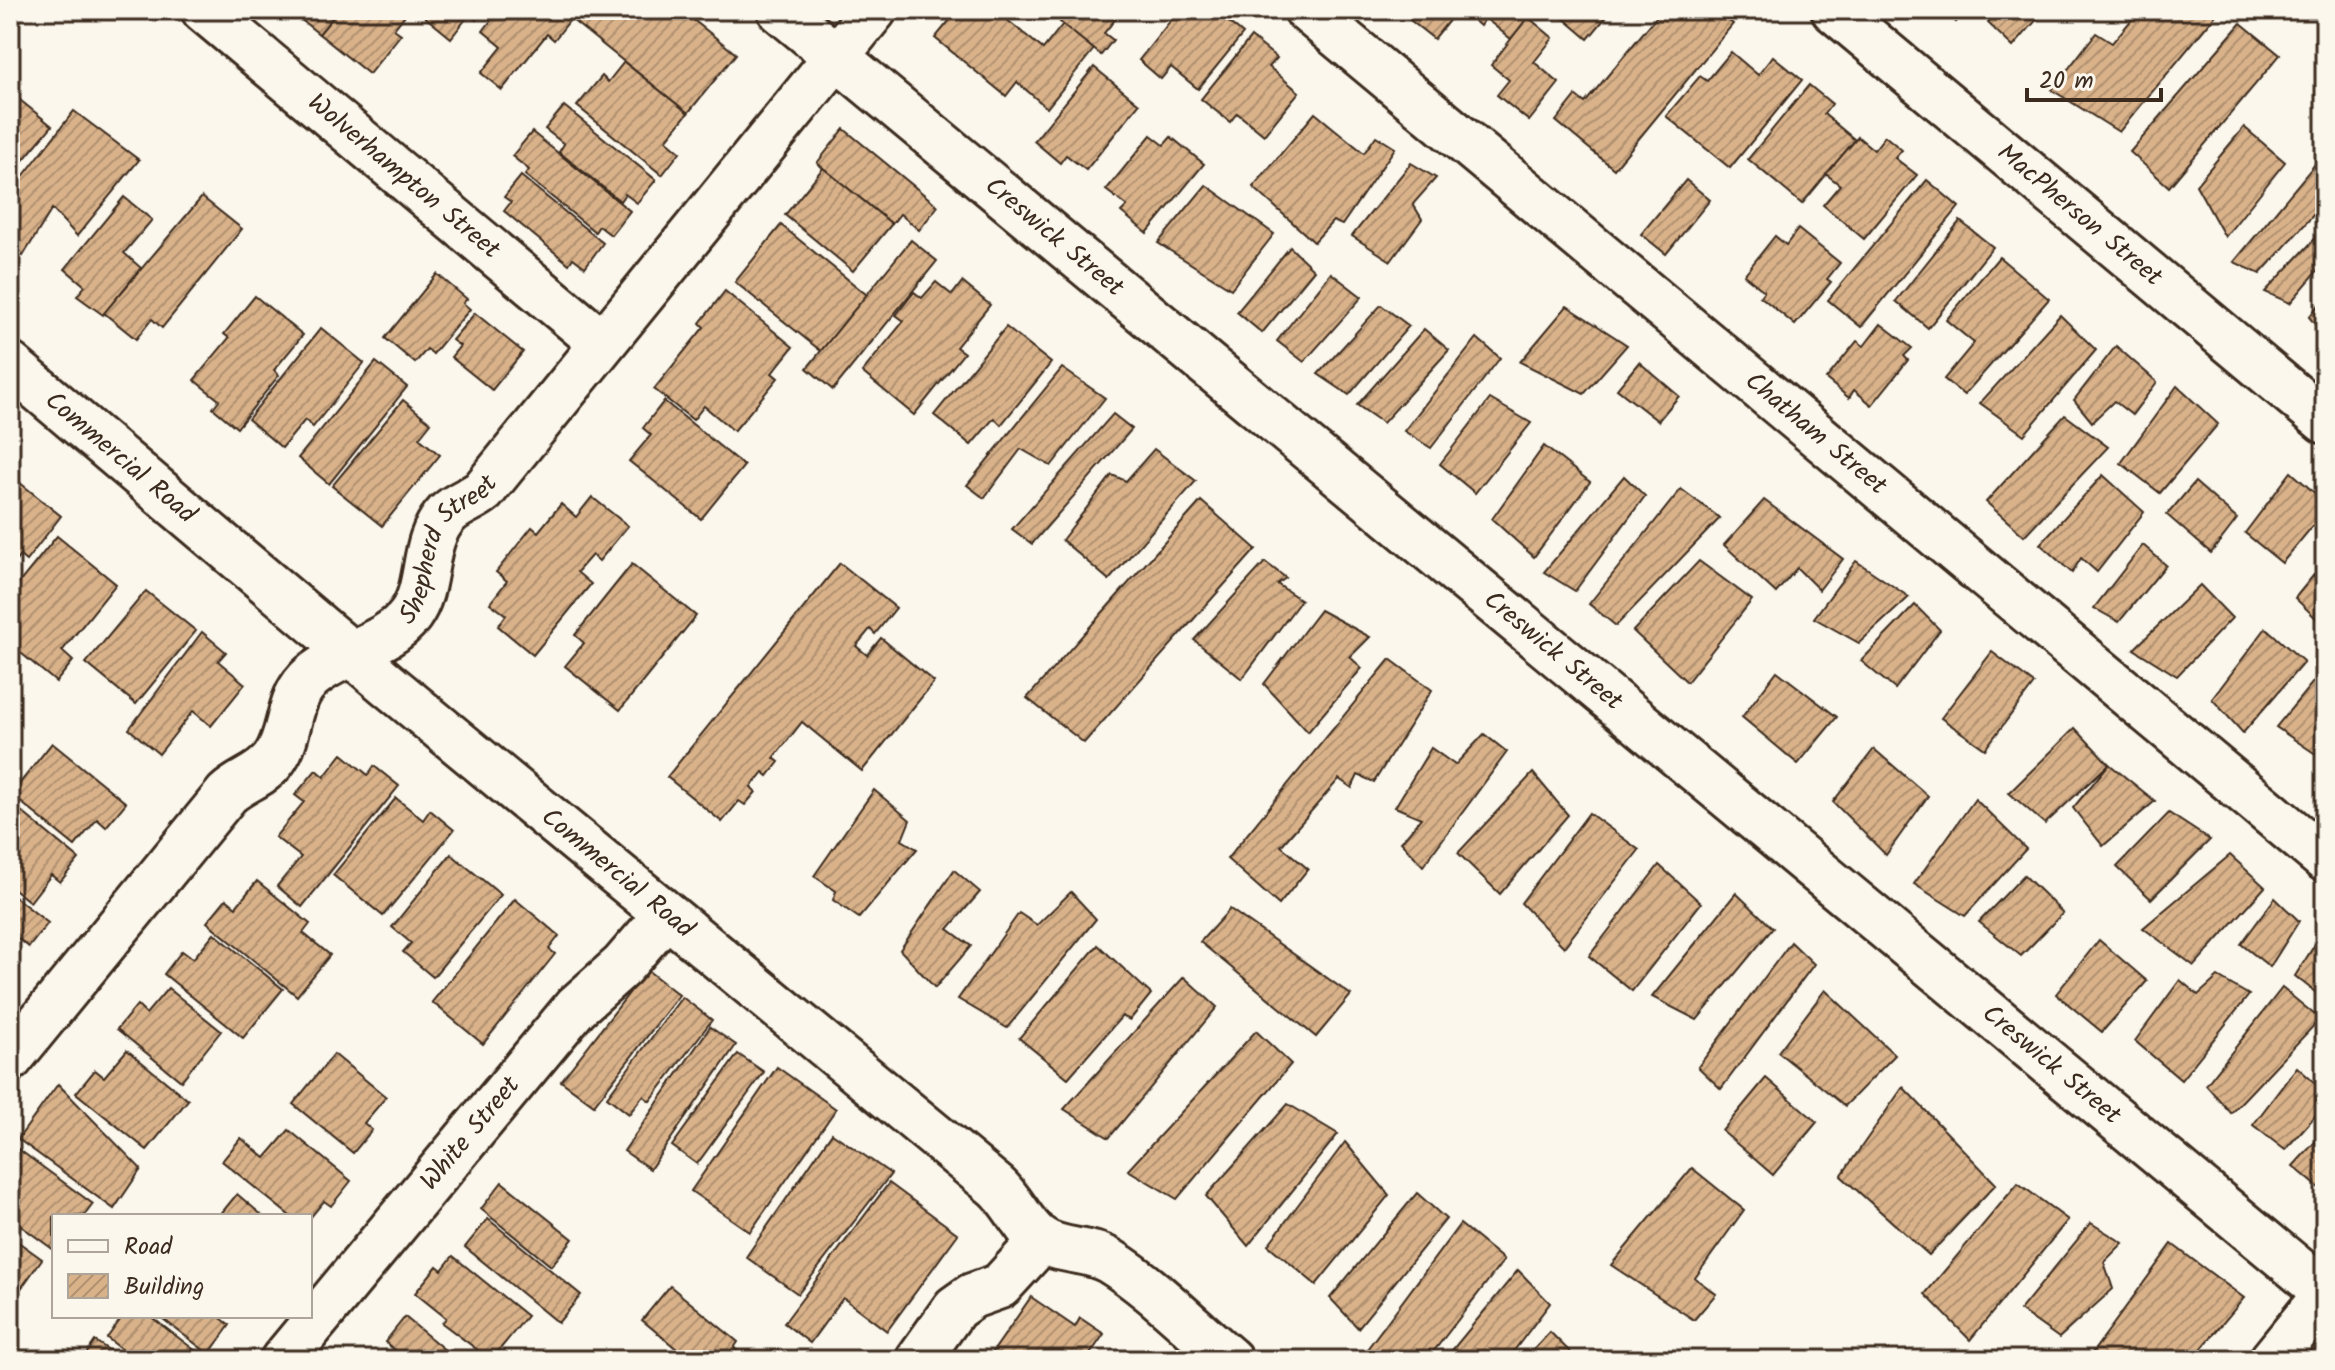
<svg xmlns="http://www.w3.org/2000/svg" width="2335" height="1370" font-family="Kalam,sans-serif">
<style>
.building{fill:url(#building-hatch);stroke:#3b2a1e;stroke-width:2}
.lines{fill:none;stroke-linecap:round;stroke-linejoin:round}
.minor-casing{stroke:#3b2a1e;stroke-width:50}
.minor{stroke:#fbf7ec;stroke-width:44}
.labels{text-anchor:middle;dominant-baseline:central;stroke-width:8;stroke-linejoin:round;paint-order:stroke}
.street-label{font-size:26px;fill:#3b2a1e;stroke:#fbf7ec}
</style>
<defs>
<pattern id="building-hatch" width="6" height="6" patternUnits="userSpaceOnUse" patternTransform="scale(2)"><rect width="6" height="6" fill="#d9b28a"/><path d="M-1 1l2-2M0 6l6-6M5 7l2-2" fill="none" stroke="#b19170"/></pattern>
</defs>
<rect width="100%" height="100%" fill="#fbf7ec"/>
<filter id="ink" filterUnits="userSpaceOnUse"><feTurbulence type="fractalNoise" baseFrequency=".0125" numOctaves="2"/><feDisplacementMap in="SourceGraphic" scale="16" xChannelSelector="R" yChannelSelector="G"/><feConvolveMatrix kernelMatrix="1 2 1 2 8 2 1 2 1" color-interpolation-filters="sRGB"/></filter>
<g filter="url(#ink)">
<g class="building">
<polygon points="289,10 339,10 319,34"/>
<polygon points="339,10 409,10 394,29 401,34 369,74 319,34"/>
<polygon points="421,10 484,10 476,20 469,15 451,38 419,12"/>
<polygon points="499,10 578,10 554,40 547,34 502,90 481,73 502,47 483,31"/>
<polygon points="578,10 681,10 736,54 688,113 571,19"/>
<polygon points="958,10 995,10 1043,49 1063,24 1094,49 1047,108 1017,82 1006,96 935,38"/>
<polygon points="1057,10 1121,10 1122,11 1104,33 1113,40 1101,55 1060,22 1064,16"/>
<polygon points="1179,10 1214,10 1243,34 1198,89 1171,67 1161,79 1139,60"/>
<polygon points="1410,10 1452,10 1455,13 1434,39 1405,16"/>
<polygon points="1462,10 1534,10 1511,39 1485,18 1480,26"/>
<polygon points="1554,10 1612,10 1588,39"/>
<polygon points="1662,10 1716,10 1733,24 1614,169 1556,121 1576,96 1585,103"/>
<polygon points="1942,10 1965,10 1956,22"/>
<polygon points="1998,10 2045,10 2013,47 1988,23"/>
<polygon points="2140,10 2220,10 2119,132 2052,90 2096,33 2112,43"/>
<polygon points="1528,17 1553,38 1534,62 1559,83 1529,121 1497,95 1509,80 1491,65"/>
<polygon points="2241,23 2280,55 2169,187 2130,152"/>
<polygon points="1251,37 1277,58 1269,67 1299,92 1264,135 1237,113 1230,122 1201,99"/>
<polygon points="1731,52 1758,75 1773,56 1802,80 1730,168 1666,116 1700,76 1707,81"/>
<polygon points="624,62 688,113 666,140 680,152 662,175 577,106 602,76 608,82"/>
<polygon points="1094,67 1139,104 1086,170 1066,155 1060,163 1034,141"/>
<polygon points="1809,85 1832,104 1824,114 1855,140 1802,204 1748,159"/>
<polygon points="10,92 52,126 10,176"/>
<polygon points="564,106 656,180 637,203 625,194 620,201 559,152 564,144 545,129"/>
<polygon points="74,111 139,160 77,236 52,209 23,256 10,247 10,193"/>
<polygon points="1315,113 1364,153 1376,136 1395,148 1342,225 1333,221 1314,242 1253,187"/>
<polygon points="2244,127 2285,162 2225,237 2196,185"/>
<polygon points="844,129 938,206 919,230 900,214 892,224 817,163"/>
<polygon points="532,132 630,211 611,235 599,226 595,232 525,175 529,170 512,156"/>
<polygon points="1151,135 1164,145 1171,137 1204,164 1147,233 1121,212 1127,206 1106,190"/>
<polygon points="1885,136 1902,150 1895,158 1917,175 1864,239 1823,205 1840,185 1826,174 1858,137 1874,150"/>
<polygon points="2325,152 2325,202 2260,274 2234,262"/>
<polygon points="1411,163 1436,178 1413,204 1422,219 1391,261 1352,236"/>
<polygon points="823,168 892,224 853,271 785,215"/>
<polygon points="521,176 603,243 585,267 573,258 569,264 504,211 511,202 504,197"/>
<polygon points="1686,180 1710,200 1666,254 1641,234"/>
<polygon points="1927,180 1959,207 1861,327 1828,300"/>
<polygon points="1206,185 1274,234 1231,289 1158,243"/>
<polygon points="124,197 152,220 124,253 141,268 103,315 77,296 85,286 65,269"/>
<polygon points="202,197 242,229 162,328 152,319 136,339 104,313"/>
<polygon points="1960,221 1993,247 1928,328 1896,301"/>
<polygon points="781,225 867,295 821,351 735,282"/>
<polygon points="2325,228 2325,262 2290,303 2265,292"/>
<polygon points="1798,229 1840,263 1827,279 1831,282 1795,325 1760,296 1764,291 1744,275 1775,236 1786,245"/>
<polygon points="911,240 937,261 833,390 807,368"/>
<polygon points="1290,247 1314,270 1262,333 1237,312"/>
<polygon points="1999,257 2049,299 1964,395 1944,379 1974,343 1946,320"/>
<polygon points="1331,273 1362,297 1304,362 1277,341"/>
<polygon points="437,274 467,299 463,303 470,309 433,354 427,349 415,363 385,338"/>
<polygon points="936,282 952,295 962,282 990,305 956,347 964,353 914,415 862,372 904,321 896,315 914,292 922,298"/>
<polygon points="725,291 793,347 772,373 778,378 734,431 704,406 693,420 654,389 704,327 700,323"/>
<polygon points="255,296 303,335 274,370 279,375 237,428 213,408 219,400 194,380 229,338 224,334"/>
<polygon points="2325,297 2325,333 2324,335 2309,317"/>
<polygon points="1381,305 1409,326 1349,395 1318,374"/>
<polygon points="1567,306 1627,345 1584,394 1520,362"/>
<polygon points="475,313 523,352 492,390 451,357 460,346 452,340"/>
<polygon points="2060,315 2096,350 2024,435 1980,403"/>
<polygon points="1881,324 1912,348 1904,356 1908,360 1872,405 1854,390 1849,398 1826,379 1857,341 1864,346"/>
<polygon points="1006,327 1051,363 1001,425 994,418 971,445 934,415"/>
<polygon points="321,328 364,363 313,427 305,420 282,448 248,419"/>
<polygon points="1424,329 1449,350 1383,423 1357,405"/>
<polygon points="1477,338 1500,358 1431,448 1404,431"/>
<polygon points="2116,346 2157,382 2132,415 2114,401 2092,422 2074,400"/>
<polygon points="376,362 407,387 329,484 298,458"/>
<polygon points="1639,362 1679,396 1658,421 1617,389"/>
<polygon points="1062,368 1105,398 1051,466 1021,449 984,498 967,485"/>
<polygon points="2177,386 2218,424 2160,493 2121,463"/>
<polygon points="1490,399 1531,423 1475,493 1440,464"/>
<polygon points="403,400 431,423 419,438 440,455 382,526 332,486"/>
<polygon points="664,401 744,466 701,519 629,461 651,435 643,428"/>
<polygon points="1113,414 1132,429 1032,544 1012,529"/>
<polygon points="2065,415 2108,447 2024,536 1986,502"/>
<polygon points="1544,446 1590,482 1534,557 1492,519"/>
<polygon points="1154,449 1196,481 1109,580 1062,540 1112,475 1126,481"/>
<polygon points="2291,472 2325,502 2325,511 2282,563 2245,533"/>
<polygon points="2103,475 2144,512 2097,572 2081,558 2072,573 2040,544"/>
<polygon points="1624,476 1645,496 1575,591 1544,572"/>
<polygon points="14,478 61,516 26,561 20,556 10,568 10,483"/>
<polygon points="2195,482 2237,519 2211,553 2167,515"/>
<polygon points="1681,489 1720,518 1616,626 1589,604"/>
<polygon points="592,497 628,526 599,561 592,555 577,572 591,584 533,655 498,626 506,615 490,603 507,581 496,572 532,527 538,532 561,504 576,517"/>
<polygon points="1764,500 1843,559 1819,590 1797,568 1776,593 1724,545"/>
<polygon points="1201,501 1256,549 1084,743 1027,698"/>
<polygon points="57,536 116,584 62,651 73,661 56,682 10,644 10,594"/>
<polygon points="2143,545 2166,565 2119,622 2094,608"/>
<polygon points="1699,561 1752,600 1687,682 1633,631"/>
<polygon points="1856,561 1909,597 1859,643 1814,618"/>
<polygon points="2325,561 2325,627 2295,598"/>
<polygon points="1265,562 1286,578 1277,584 1301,600 1242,679 1194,640"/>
<polygon points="840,563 896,608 875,634 870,629 856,646 867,655 881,638 934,682 862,771 802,722 774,758 779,762 768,776 763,772 751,787 756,792 745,805 739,801 722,822 667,777"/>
<polygon points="632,564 696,616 620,710 565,666 584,643 575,635"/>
<polygon points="2200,585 2232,618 2177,676 2134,649"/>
<polygon points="146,591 196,631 136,704 86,663"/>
<polygon points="1915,605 1940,630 1895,689 1861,661"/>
<polygon points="1320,610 1370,637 1350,657 1362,668 1308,732 1264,684"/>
<polygon points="2266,628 2304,662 2243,733 2212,699"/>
<polygon points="202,632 226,652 218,661 245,684 211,726 193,711 159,754 129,729"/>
<polygon points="1992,652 2034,684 1985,749 1941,718"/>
<polygon points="1390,659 1432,690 1374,782 1358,775 1352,788 1339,779 1281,846 1308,869 1279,905 1227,859"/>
<polygon points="1777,671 1837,717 1798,764 1742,717"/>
<polygon points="2318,676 2325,682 2325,744 2317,755 2276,727"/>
<polygon points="2075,728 2109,764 2045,824 2009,793"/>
<polygon points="1484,734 1507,752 1423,866 1401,842 1421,818 1395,807 1431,748 1455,765"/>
<polygon points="52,743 126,803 106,827 97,819 75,846 11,794"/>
<polygon points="1874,749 1928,796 1886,855 1833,802"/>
<polygon points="342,754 368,775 374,766 399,786 302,907 277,886 301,857 275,837 304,802 295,795 316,770 324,777"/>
<polygon points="2109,764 2155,801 2103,846 2073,808"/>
<polygon points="1533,773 1568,815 1500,894 1458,853"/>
<polygon points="874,790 910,820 902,840 917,849 859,918 833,900 836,891 814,876"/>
<polygon points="396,798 423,820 430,810 454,830 383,916 333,875"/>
<polygon points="1975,799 2026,849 1965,916 1914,884"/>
<polygon points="10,802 79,859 60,882 51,875 30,902 10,886"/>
<polygon points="1589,813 1639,850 1564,947 1521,903"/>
<polygon points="2169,813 2210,840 2151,899 2117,867"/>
<polygon points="451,854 501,895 433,977 403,952 411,943 392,927"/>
<polygon points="2230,855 2265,887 2194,966 2143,928"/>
<polygon points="1659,865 1701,903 1632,991 1589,956"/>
<polygon points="954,870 980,892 948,929 971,946 935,988 900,950"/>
<polygon points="2024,875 2063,913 2021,956 1979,922"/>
<polygon points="257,881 310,924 303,933 330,955 297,996 207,922 226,899 236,907"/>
<polygon points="1071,892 1096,919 1007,1028 958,999 1019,913 1037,925"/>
<polygon points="10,893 48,923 29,947 16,937 10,945"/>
<polygon points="1736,893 1773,928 1697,1020 1652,997"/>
<polygon points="2275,898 2299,921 2270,967 2241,944"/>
<polygon points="515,899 559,936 549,949 555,954 483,1044 432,1002"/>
<polygon points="1230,909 1351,995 1316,1037 1200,942"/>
<polygon points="214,933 283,989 243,1038 164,974 182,951 193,959"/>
<polygon points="2319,938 2325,943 2325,1000 2295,976"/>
<polygon points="2099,940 2147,981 2102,1032 2056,994"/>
<polygon points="1791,942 1814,964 1721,1089 1698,1067"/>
<polygon points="1098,945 1151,994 1130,1020 1122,1016 1068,1078 1019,1038"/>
<polygon points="647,970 679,995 594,1105 561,1081"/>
<polygon points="1184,977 1217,1007 1109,1138 1064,1109"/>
<polygon points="2218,977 2249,995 2181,1080 2135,1041 2180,980 2198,995"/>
<polygon points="168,988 221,1031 181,1081 117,1029 137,1005 146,1014"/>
<polygon points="2282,988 2320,1019 2231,1113 2206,1085"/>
<polygon points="1825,990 1895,1055 1845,1106 1778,1052"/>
<polygon points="682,997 712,1020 650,1101 643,1096 629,1114 607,1097"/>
<polygon points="710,1027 736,1045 650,1169 624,1151"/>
<polygon points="1256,1031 1291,1064 1177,1199 1128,1170"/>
<polygon points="127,1050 188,1100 147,1150 76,1093 95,1070 104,1077"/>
<polygon points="334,1054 386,1097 364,1123 372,1130 353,1153 293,1104"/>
<polygon points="738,1054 764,1072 697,1164 672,1146"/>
<polygon points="777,1067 836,1109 750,1232 691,1191"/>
<polygon points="2297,1067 2325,1092 2325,1105 2285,1150 2253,1125"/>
<polygon points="1766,1078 1817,1122 1773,1175 1722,1131"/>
<polygon points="58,1084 141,1169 114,1209 18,1139"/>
<polygon points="1903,1087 1996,1184 1929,1255 1841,1176"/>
<polygon points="1288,1104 1338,1134 1248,1246 1206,1196"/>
<polygon points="289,1130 351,1181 331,1206 324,1201 310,1218 290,1216 222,1161 241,1138 265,1158"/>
<polygon points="2325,1131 2325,1193 2293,1166"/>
<polygon points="832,1133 891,1174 798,1294 746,1257"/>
<polygon points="1345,1142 1389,1195 1316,1285 1268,1245"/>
<polygon points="10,1143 93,1204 84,1216 54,1216 54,1250 10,1218"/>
<polygon points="1692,1168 1744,1210 1695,1278 1716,1294 1694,1320 1611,1265"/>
<polygon points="502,1182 573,1239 551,1266 481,1209"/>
<polygon points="889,1183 958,1234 887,1331 843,1298 810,1343 784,1323"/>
<polygon points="2018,1183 2068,1220 1970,1340 1925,1294"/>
<polygon points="1417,1193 1446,1219 1358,1328 1330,1298"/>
<polygon points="237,1194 263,1216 219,1216"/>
<polygon points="488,1219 581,1295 558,1323 465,1247"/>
<polygon points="2091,1223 2123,1243 2104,1262 2113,1289 2059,1338 2020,1310"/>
<polygon points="1460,1224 1504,1260 1427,1360 1359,1360"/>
<polygon points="10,1236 42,1259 10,1304"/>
<polygon points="2172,1244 2244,1298 2192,1360 2087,1360"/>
<polygon points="453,1256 527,1316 491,1360 442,1323 446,1318 415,1293 437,1266 442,1270"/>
<polygon points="1518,1270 1550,1303 1507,1360 1444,1360"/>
<polygon points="670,1286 738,1342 734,1348 749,1360 690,1360 642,1320"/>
<polygon points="1031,1297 1075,1327 1080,1318 1104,1334 1086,1360 1003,1360 992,1353"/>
<polygon points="123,1316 150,1316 205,1358 136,1360 107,1338"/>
<polygon points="159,1316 218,1316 230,1325 209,1354"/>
<polygon points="405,1317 457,1360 391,1360 397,1352 385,1342"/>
<polygon points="1550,1332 1578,1360 1524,1360"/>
<polygon points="95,1341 124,1360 82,1360"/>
</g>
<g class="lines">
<defs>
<g id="minor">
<path id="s1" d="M 204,10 L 602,343"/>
<path id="s2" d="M 780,10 L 2325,1292"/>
<path id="s3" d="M 1307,10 L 2325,859"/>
<path id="s4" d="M 1834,10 L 2325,421"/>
<path id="s5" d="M 10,365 L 387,684 L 996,1186 C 1013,1201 1022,1225 1039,1238 C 1059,1253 1088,1248 1110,1261 C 1151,1286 1193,1329 1230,1360"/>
<path id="s6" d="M 10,1059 L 227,794 C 242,780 263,776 275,758 C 293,732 286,698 312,676 C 340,652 388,645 410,615 C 432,585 420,543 447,514 C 458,503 472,500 483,491 L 874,10"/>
<path id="s7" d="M 283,1360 L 576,1007 L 622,966 L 666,915"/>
<polyline points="918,1360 955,1308 972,1296 1000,1286 1042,1240"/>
<polyline points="2272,1360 2325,1295"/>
</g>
</defs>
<use href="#minor" class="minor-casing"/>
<use href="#minor" class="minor"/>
</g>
</g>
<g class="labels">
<g class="street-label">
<text stroke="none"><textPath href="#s1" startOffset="260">Wolverhampton Street</textPath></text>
<text stroke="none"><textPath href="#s4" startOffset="320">MacPherson Street</textPath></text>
<text stroke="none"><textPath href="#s2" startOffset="356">Creswick Street</textPath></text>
<text stroke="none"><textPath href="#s3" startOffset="662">Chatham Street</textPath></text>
<text stroke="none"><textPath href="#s5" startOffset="144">Commercial Road</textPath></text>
<text stroke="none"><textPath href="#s6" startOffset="690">Shepherd Street</textPath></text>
<text stroke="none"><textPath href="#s2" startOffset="1004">Creswick Street</textPath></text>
<text stroke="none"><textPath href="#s5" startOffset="792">Commercial Road</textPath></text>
<text stroke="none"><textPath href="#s2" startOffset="1652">Creswick Street</textPath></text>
<text stroke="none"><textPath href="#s7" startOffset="294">White Street</textPath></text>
</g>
</g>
<rect width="2335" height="1370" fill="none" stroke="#fbf7ec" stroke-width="40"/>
<rect x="20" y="20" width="2295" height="1330" fill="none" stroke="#3b2a1e" stroke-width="3" filter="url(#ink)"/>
<rect x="52" y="1214" width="260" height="104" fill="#fbf7ec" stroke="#aea59a" stroke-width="2"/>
<rect x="68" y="1240" width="40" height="12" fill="#fbf7ec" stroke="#aea59a" stroke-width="2"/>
<text x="124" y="1254" font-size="24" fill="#3b2a1e">Road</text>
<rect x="68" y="1274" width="40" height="24" fill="url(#building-hatch)" stroke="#aea59a" stroke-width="2"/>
<text x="124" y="1294" font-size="24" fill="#3b2a1e">Building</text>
<path d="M2027 88v12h134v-12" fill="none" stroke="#3b2a1e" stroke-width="4"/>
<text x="2039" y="88" font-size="24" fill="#3b2a1e" stroke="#fbf7ec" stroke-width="6" paint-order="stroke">20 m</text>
</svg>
